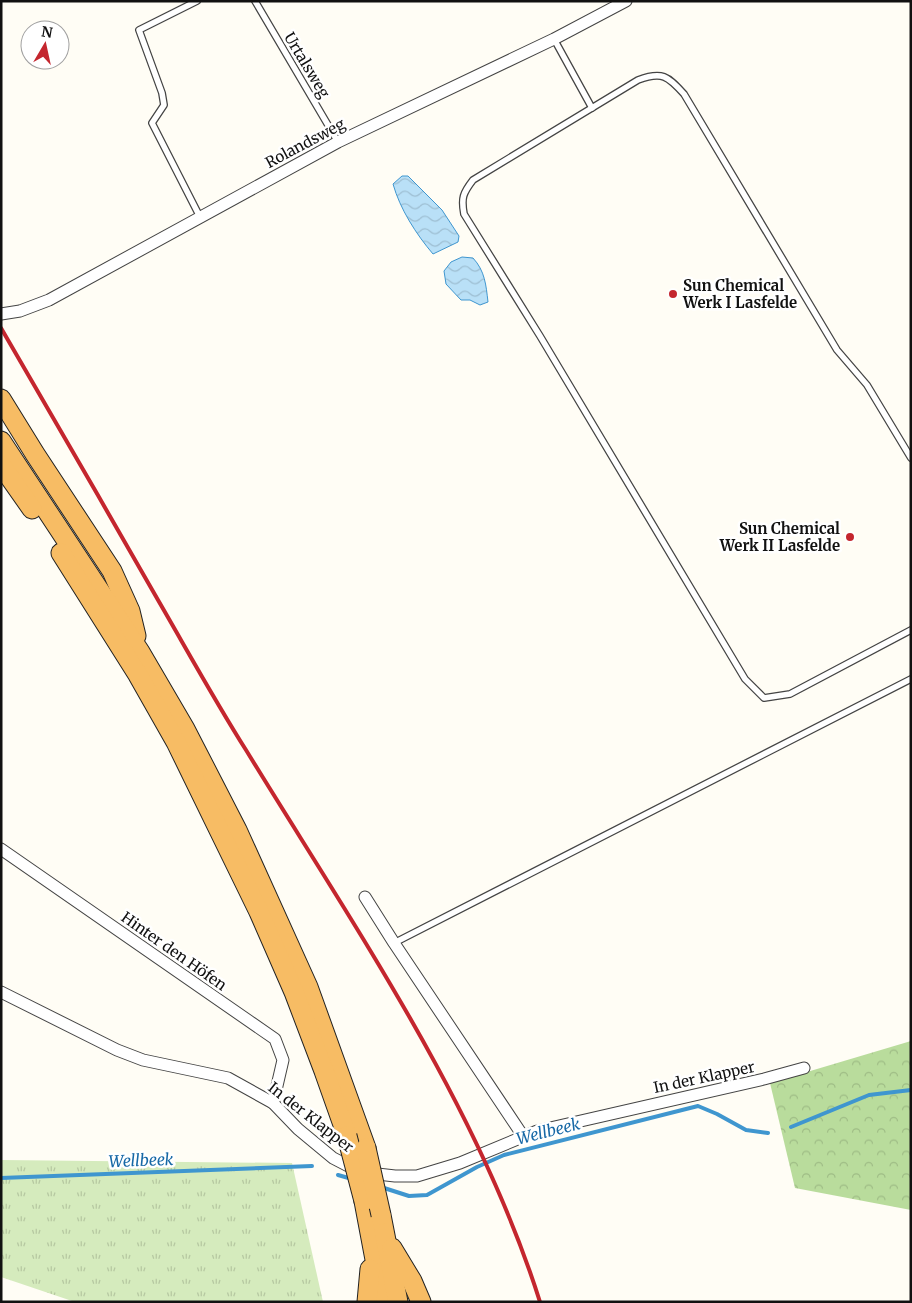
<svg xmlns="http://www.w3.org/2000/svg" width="912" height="1303" font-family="Merriweather,serif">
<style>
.grass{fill:url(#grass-tufts)}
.forest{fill:url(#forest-crowns)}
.water{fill:url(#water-waves);stroke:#3f96cf}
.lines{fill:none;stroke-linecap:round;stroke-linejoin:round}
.stream{stroke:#3f96cf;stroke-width:4}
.service-casing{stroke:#444;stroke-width:8}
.minor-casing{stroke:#444;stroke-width:13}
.trunk-casing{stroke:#222;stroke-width:21}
.service{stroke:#fff;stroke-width:5.5}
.minor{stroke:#fff;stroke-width:11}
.trunk{stroke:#f7bc64;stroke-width:19}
.rail{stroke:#c4262e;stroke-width:4}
.trunk-bridge-casing{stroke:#222;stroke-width:21;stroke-linecap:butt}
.trunk-bridge{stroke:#f7bc64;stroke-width:19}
.poi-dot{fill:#c4262e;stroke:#fff;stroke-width:2}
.labels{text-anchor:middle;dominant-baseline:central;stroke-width:5;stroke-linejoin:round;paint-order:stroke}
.street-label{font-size:15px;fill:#111;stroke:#fff}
.poi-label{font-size:15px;font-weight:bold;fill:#111;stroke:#fff;text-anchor:start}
.water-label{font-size:16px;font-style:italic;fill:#1768a6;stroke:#fff}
</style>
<defs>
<pattern id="grass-tufts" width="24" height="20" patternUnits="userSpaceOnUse" patternTransform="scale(1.25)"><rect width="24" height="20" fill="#d5ebbd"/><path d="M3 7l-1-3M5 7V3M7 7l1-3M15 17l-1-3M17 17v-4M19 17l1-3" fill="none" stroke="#b6c8a1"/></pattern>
<pattern id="forest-crowns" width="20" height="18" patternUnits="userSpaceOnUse" patternTransform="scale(1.25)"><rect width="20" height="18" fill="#b9dc9c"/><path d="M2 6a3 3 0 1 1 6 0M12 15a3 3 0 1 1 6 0" fill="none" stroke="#9ebc85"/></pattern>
<pattern id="water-waves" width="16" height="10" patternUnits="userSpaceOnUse" patternTransform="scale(1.25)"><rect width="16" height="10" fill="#b9e0f7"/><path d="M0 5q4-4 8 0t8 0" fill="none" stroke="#9ebfd3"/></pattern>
</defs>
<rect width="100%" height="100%" fill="#fffdf5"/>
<polygon class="grass" points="1,1160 292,1163 323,1302 75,1302 1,1277"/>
<polygon class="forest" points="911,1041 911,1210 795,1188 770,1083"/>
<g class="water">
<path d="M 402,176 L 408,176 L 442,210 L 459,236 L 458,242 L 433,254 C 416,234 400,209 393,184 Z"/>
<path d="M 462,257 L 473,258 C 485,271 486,285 488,302 L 480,305 L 470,300 L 461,300 L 446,284 L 444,271 L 451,262 Z"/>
</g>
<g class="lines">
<g class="stream">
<polyline points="791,1127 869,1095 911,1090"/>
<polyline points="338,1175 352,1179"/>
<polyline points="1,1178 312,1166"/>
<polyline points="381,1187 409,1196 427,1195 477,1167 504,1155 698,1106 717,1114 746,1130 768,1133"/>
</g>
<defs>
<g id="service">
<polyline points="197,1 139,30 162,93 164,105 152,123 200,217"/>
<polyline points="255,1 338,142"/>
<polyline points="554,39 592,108"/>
<path d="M 911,458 L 867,385 L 837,350 L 684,94 C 668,76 662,71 638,80 L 473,180 C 463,193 461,198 464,214 L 540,336 L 745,679 L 764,698 L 790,694 L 911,630"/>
<polyline points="394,943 911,679"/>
</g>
<g id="minor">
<polyline points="1,314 20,311 49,300 338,142 554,39 626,1"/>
<polyline points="1,849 275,1039 283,1060 273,1103"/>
<polyline points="365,897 394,943 523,1136"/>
<polyline points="1,992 117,1050 143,1060 228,1078 273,1103 298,1129 333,1158 360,1172 395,1176 417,1176 460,1163 537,1131 764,1079 804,1068"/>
</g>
<g id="trunk">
<polyline points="1,399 35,454 112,571 130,611 136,636"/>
<polyline points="1,441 140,652 185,729 237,830 308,987 366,1148"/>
<polyline points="1,465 32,509"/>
<polyline points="61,553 138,675 176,742 259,912 294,992 324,1071 347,1136"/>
<polyline points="364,1201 383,1302"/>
<polyline points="381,1215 398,1302"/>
<polyline points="392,1248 412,1281 421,1302"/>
<polyline points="367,1302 370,1269"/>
</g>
</defs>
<use href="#service" class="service-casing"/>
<use href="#minor" class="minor-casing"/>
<use href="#trunk" class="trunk-casing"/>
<use href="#service" class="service"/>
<use href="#minor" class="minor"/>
<use href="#trunk" class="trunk"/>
<path class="rail" d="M 1,328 C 54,419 106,509 158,600 C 187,650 215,701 246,750 C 353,925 478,1105 540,1302"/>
<defs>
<g id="trunk-bridge">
<polyline points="347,1136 364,1201"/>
<polyline points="366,1148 381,1215"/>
</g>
</defs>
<use href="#trunk-bridge" class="trunk-bridge-casing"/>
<use href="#trunk-bridge" class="trunk-bridge"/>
</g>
<g class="poi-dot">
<circle cx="673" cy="294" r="5"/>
<circle cx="850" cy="537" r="5"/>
</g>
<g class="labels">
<g class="street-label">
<text transform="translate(307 65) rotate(59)">Urtalsweg</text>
<text transform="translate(305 143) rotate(-28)">Rolandsweg</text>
<text transform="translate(174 951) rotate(35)">Hinter den Höfen</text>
<text transform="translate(704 1077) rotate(-12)">In der Klapper</text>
<text transform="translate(311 1117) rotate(38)">In der Klapper</text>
</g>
<g class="poi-label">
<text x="683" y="285">Sun Chemical<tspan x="683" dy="17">Werk I Lasfelde</tspan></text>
<text x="840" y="528" text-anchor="end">Sun Chemical<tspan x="840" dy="17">Werk II Lasfelde</tspan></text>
</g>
<g class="water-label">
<text transform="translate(548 1131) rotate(-14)">Wellbeek</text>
<text transform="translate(141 1160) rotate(-2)">Wellbeek</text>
</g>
</g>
<rect width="912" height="1303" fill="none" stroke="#111111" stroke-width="5"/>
<g transform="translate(45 45) rotate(9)"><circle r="24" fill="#ffffff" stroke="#a0a0a0"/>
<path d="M0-4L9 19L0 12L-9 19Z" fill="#c4262e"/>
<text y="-8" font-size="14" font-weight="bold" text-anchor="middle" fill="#111111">N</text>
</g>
</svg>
